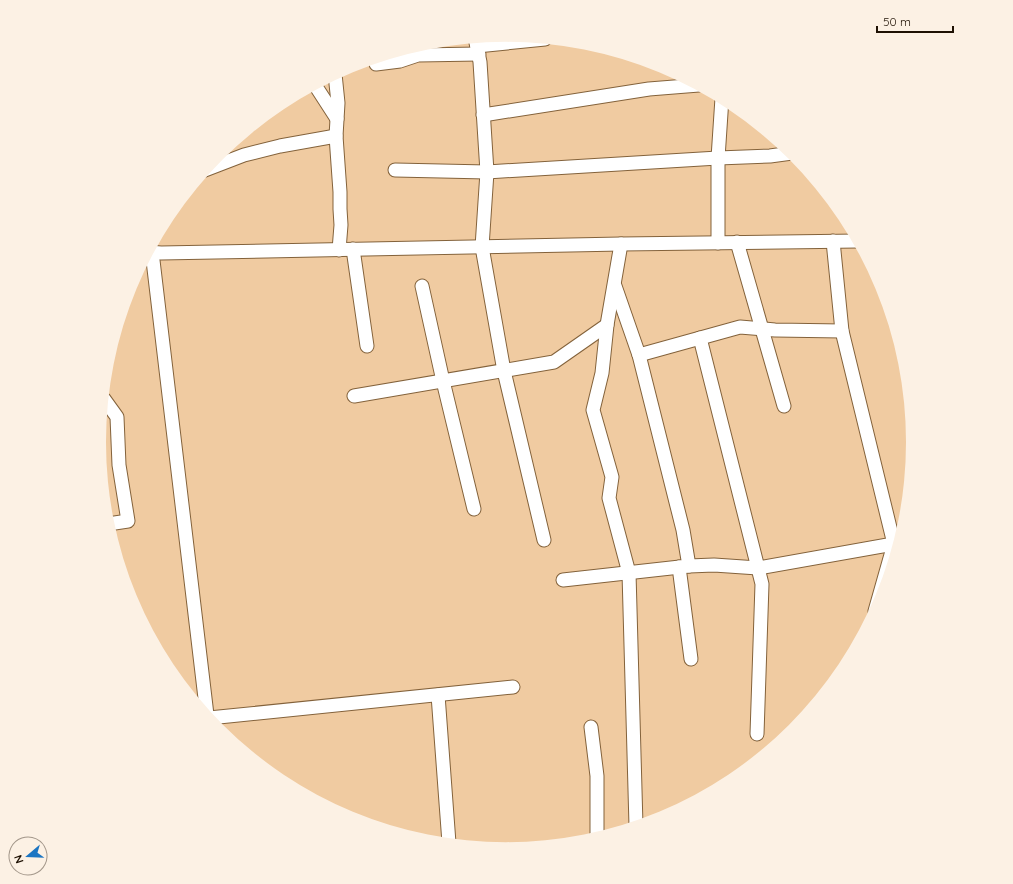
<svg xmlns="http://www.w3.org/2000/svg" width="1013" height="884" font-family="Quicksand,sans-serif">
<style>
.lines{fill:none;stroke-linecap:round;stroke-linejoin:round}
.minor-casing{stroke:#83623b;stroke-width:15}
.minor{stroke:#fff;stroke-width:13}
</style>
<rect width="100%" height="100%" fill="#f0cba1"/>
<g class="lines">
<defs>
<g id="minor">
<polyline points="475,38 480,62 487,172 482,247 504,371 544,540"/>
<polyline points="477,46 545,39"/>
<polyline points="376,64 400,61 418,55 479,54"/>
<polyline points="335,74 338,103 336,136 340,192 340,209 341,225 339,250"/>
<polyline points="315,85 337,119"/>
<polyline points="483,115 649,89 699,85"/>
<polyline points="205,170 244,155 280,146 336,136"/>
<polyline points="395,170 487,172 718,158 770,156 792,153"/>
<polyline points="833,241 842,331 894,544 875,611"/>
<polyline points="737,242 784,406"/>
<polyline points="718,243 718,158 722,98"/>
<polyline points="621,244 607,325 602,373 593,410 612,477 609,498 629,573 636,826"/>
<polyline points="353,249 367,346"/>
<polyline points="149,252 161,253 621,244 858,241"/>
<polyline points="152,252 207,715"/>
<polyline points="422,286 443,381 474,509"/>
<polyline points="615,286 639,355 683,530 689,566"/>
<polyline points="700,338 762,584 757,734"/>
<polyline points="639,355 740,327 775,330 842,331"/>
<polyline points="354,396 554,362 607,325"/>
<polyline points="104,399 117,417 119,465 128,521 108,524"/>
<polyline points="679,567 691,659"/>
<polyline points="563,580 689,566 714,565 758,568 899,543"/>
<polyline points="438,695 449,843"/>
<polyline points="209,718 513,687"/>
<polyline points="591,727 597,776 597,838"/>
</g>
</defs>
<use href="#minor" class="minor-casing"/>
<use href="#minor" class="minor"/>
</g>
<path d="M0 0H1013V884H0ZM106 442a400 400 0 1 1 800 0a400 400 0 1 1-800 0Z" fill="#fcf1e4" fill-rule="evenodd"/>
<g transform="translate(28 856) rotate(251)"><circle r="19" fill="#fcf1e4" stroke="#a3978a"/>
<path d="M0-3L7 15L0 10L-7 15Z" fill="#1b75c2"/>
<text y="-6" font-size="11" font-weight="bold" text-anchor="middle" fill="#1e1103">N</text>
</g>
<path d="M877 26v6h76v-6" fill="none" stroke="#1e1103" stroke-width="2"/>
<text x="883" y="26" font-size="12" fill="#1e1103" stroke="#fcf1e4" stroke-width="3" paint-order="stroke">50 m</text>
</svg>
